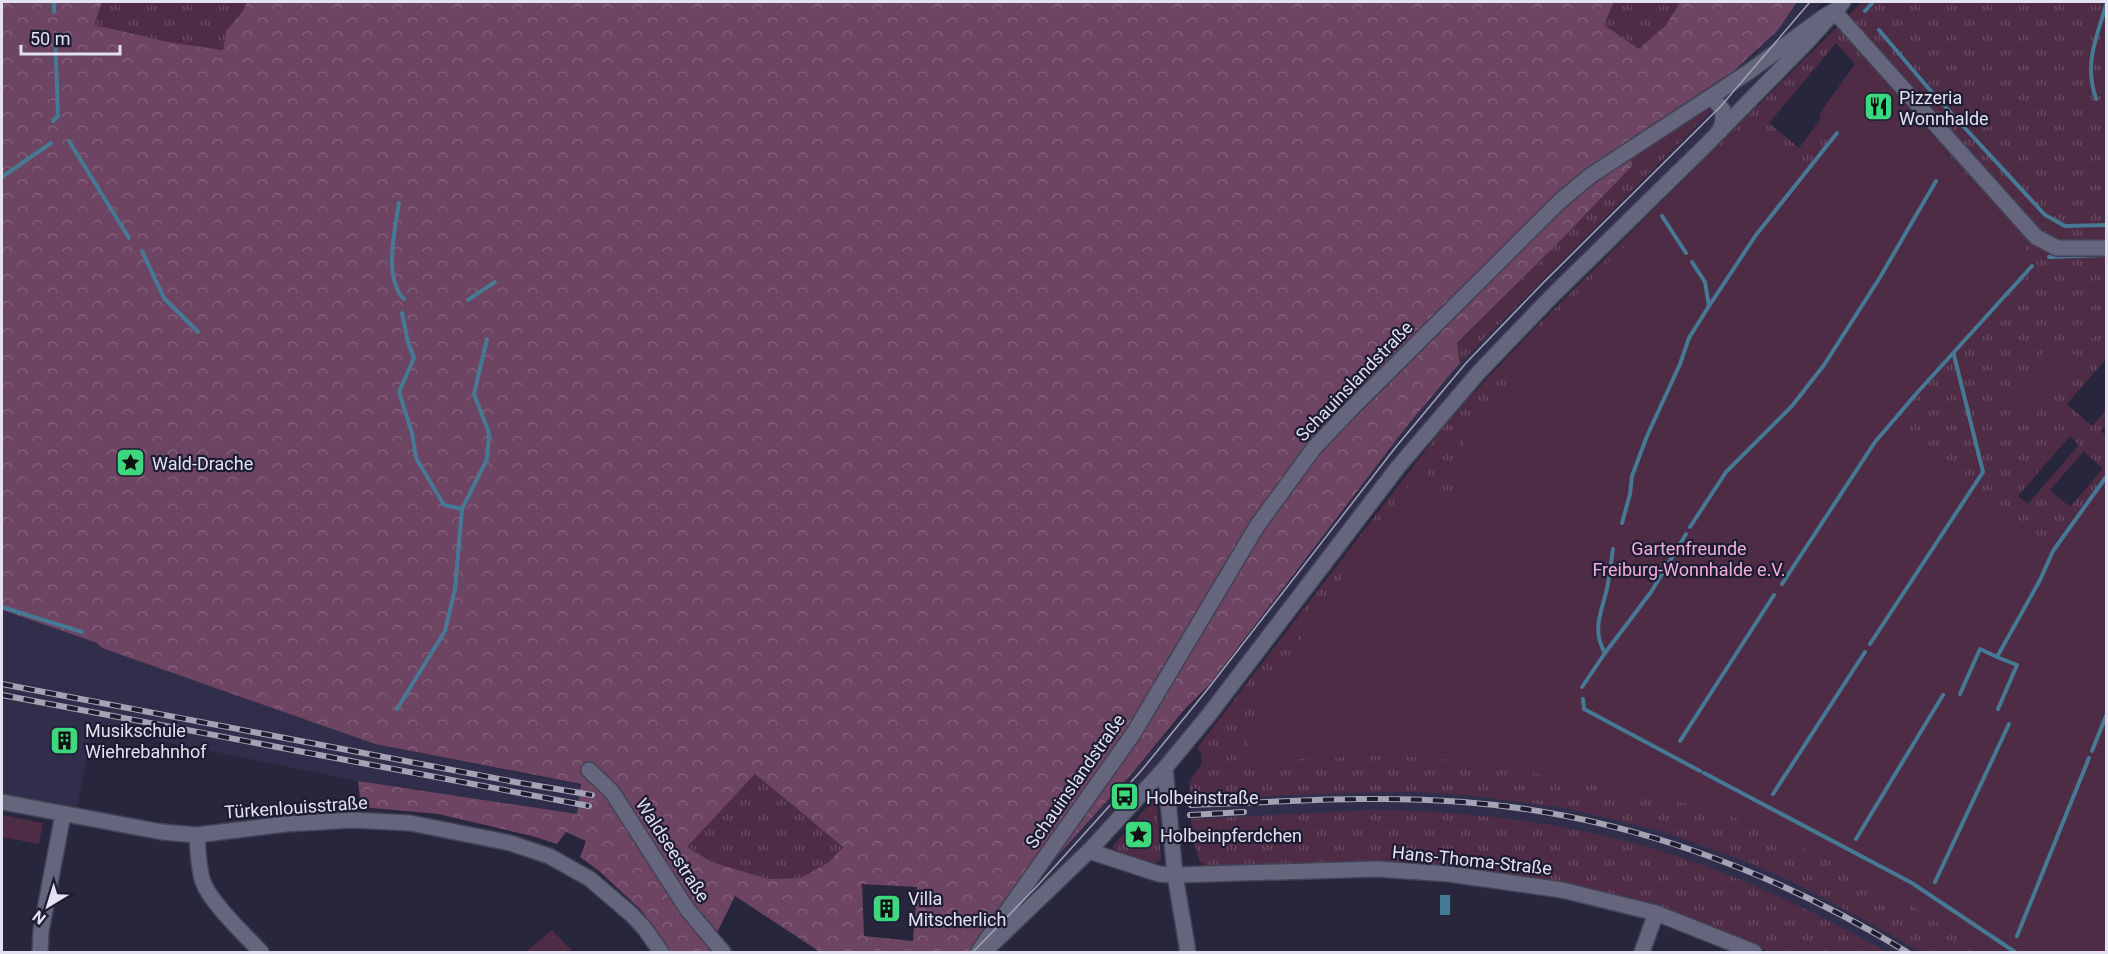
<svg xmlns="http://www.w3.org/2000/svg" width="2108" height="954" font-family="Roboto,sans-serif">
<style>
.built{fill:#302e4b}
.grass{fill:url(#grass-tufts);fill-rule:evenodd}
.forest{fill:url(#forest-crowns);fill-rule:evenodd}
.garden{fill:#4f2c45}
.water{fill:#457994}
.lines{fill:none;stroke-linecap:round;stroke-linejoin:round}
.stream{stroke:#457994;stroke-width:4}
.minor-casing{stroke:#424254;stroke-width:18}
.secondary-casing{stroke:#424254;stroke-width:18}
.minor{stroke:#65657e;stroke-width:15}
.secondary{stroke:#65657e;stroke-width:15}
.tram{stroke:#a3a3b4;stroke-width:1.5}
.rail-casing{stroke:#a3a3b4;stroke-width:6}
.rail{stroke:#1e1c32;stroke-width:4;stroke-dasharray:11;stroke-linecap:butt}
.labels{text-anchor:middle;dominant-baseline:central;stroke-width:4.5;stroke-linejoin:round;paint-order:stroke}
.poi-label{font-size:18px;fill:#e2e2f1;stroke:#1e1c32;text-anchor:start}
.street-label{font-size:18px;fill:#e2e2f1;stroke:#1e1c32}
.park-label{font-size:18px;fill:#f2addc;stroke:#1e1c32}
</style>
<defs>
<pattern id="grass-tufts" width="24" height="20" patternUnits="userSpaceOnUse" patternTransform="scale(1.5)"><rect width="24" height="20" fill="#4f2c45"/><path d="M3 7l-1-3M5 7V3M7 7l1-3M15 17l-1-3M17 17v-4M19 17l1-3" fill="none" stroke="#684a60"/></pattern>
<pattern id="forest-crowns" width="20" height="18" patternUnits="userSpaceOnUse" patternTransform="scale(1.5)"><rect width="20" height="18" fill="#6d4461"/><path d="M2 6a3 3 0 1 1 6 0M12 15a3 3 0 1 1 6 0" fill="none" stroke="#825f78"/></pattern>
</defs>
<rect width="100%" height="100%" fill="#27263c"/>
<g class="built">
<polygon points="1797,2 1823,2 1733,107 1551,289 1170,754 1008,928 1025,892 1134,771 1209,685 1407,426 1460,363 1693,130 1709,107 1704,90 1749,59 1778,30"/>
<polygon points="2,610 97,643 103,648 375,744 581,785 577,814 358,781 92,727 77,808 2,794"/>
<polygon points="1319,758 1510,764 1980,952 1808,952 1332,833 1192,836 1189,782 1202,763"/>
</g>
<g class="grass">
<polygon points="102,2 247,2 242,12 226,31 223,51 174,43 93,25"/>
<polygon points="1614,2 1680,2 1666,25 1639,49 1604,25"/>
<path d="M 1862,2 L 2106,2 L 2106,321 L 2099,313 L 2087,343 L 2106,326 L 2106,359 L 2067,404 L 2092,426 L 2106,410 L 2106,425 L 2101,431 L 2106,436 L 2106,476 L 2050,547 L 1888,424 L 2033,264 L 2021,240 L 1871,63 L 1855,64 L 1836,43 L 1769,123 L 1799,148 L 1820,120 L 1838,132 L 1809,167 L 1750,121 L 1544,328 L 1535,347 L 1530,345 L 1513,366 L 1501,407 L 1474,421 L 1469,425 L 1454,493 L 1454,512 L 1446,511 L 1423,468 L 1352,562 L 1331,596 L 1259,700 L 1266,707 L 1270,717 L 1268,722 L 1249,733 L 1248,761 L 1392,755 L 1510,764 L 1519,770 L 1644,793 L 1722,812 L 1835,862 L 1915,907 L 1980,952 L 1921,952 L 1865,920 L 1791,881 L 1748,862 L 1664,832 L 1566,808 L 1466,795 L 1416,792 L 1336,793 L 1191,800 L 1189,782 L 1202,763 L 1201,753 L 1197,748 L 1444,426 L 1470,397 L 1535,328 ZM 2033,365 L 2058,389 L 2009,404 L 2039,371 ZM 2070,436 L 2079,445 L 2028,504 L 2018,496 ZM 2084,451 L 2103,469 L 2070,507 L 2050,490 Z"/>
<polygon points="1704,90 1710,112 1460,363 1457,344 1561,240 1633,165 1623,144"/>
<polygon points="755,774 843,847 829,862 801,878 768,879 712,862 687,847"/>
<path d="M 1153,800 L 1157,803 L 1161,860 C 1149,871 1123,855 1112,847 Z"/>
<path d="M 1377,810 C 1472,812 1568,822 1660,851 C 1740,875 1814,912 1887,952 L 1769,952 L 1657,907 L 1561,884 L 1214,868 L 1200,862 L 1192,836 L 1191,819 Z"/>
</g>
<path class="forest" d="M 2,2 L 102,2 L 94,25 L 174,43 L 223,50 L 226,31 L 242,12 L 247,2 L 1614,2 L 1604,25 L 1639,49 L 1666,25 L 1680,2 L 1797,2 L 1778,30 L 1736,69 L 1623,144 L 1633,165 L 1561,240 L 1457,343 L 1460,363 L 1407,426 L 1209,685 L 1185,709 L 1134,771 L 1025,892 L 1018,889 L 969,952 L 820,952 L 735,896 L 710,947 L 709,952 L 670,952 L 641,910 L 599,871 L 580,857 L 586,841 L 566,832 L 557,844 L 532,836 L 438,814 L 361,807 L 358,781 L 577,814 L 581,784 L 375,744 L 102,648 L 97,643 L 2,610 ZM 755,774 L 843,847 L 829,862 L 801,878 L 768,879 L 712,862 L 687,847 ZM 862,884 L 917,887 L 913,941 L 864,936 Z"/>
<g class="garden">
<polygon points="1870,63 2021,240 2033,264 1888,424 2050,547 2106,476 2106,952 1980,952 1915,907 1835,862 1722,812 1644,793 1519,770 1510,764 1392,755 1248,761 1249,732 1268,722 1270,717 1266,707 1258,700 1331,596 1352,562 1423,467 1446,511 1454,511 1454,493 1469,425 1474,421 1501,407 1513,366 1530,345 1536,346 1543,328 1750,121 1809,167 1837,132 1820,120 1820,113 1855,64"/>
<polygon points="2083,296 2092,306 2075,321 2066,310"/>
<polygon points="2099,313 2106,321 2106,326 2087,343 2077,332"/>
<polygon points="2057,339 2080,360 2056,386 2058,389 2028,422 2008,404 2039,372 2032,365"/>
<polygon points="2,815 43,823 39,844 2,837"/>
<polygon points="552,930 573,952 526,952"/>
</g>
<rect class="water" x="1440" y="895" width="10" height="20"/>
<g class="lines">
<g class="stream">
<polyline points="1865,11 1873,2"/>
<polyline points="54,12 54,2"/>
<polyline points="1879,30 1929,89 2045,215 2065,226 2106,225"/>
<path d="M 2096,99 C 2084,63 2096,40 2106,5"/>
<polyline points="53,121 58,116 55,33"/>
<polyline points="69,141 129,238"/>
<polyline points="2,177 51,143"/>
<path d="M 399,203 C 395,230 383,278 404,299"/>
<polyline points="1662,216 1686,253"/>
<polyline points="142,251 164,298 198,332"/>
<polyline points="2049,257 2106,255"/>
<polyline points="468,300 495,282"/>
<polyline points="1709,306 1756,235 1837,133"/>
<polyline points="402,313 408,342 414,358 399,392 412,433 416,458 444,505 462,509"/>
<polyline points="1622,523 1630,494 1632,476 1647,436 1680,364 1689,338 1709,306 1705,282 1692,262"/>
<polyline points="1690,527 1726,472 1792,406 1824,365 1879,279 1936,181"/>
<polyline points="1782,584 1875,442 1916,394 2032,266"/>
<polyline points="2,607 82,632"/>
<polyline points="1870,644 1983,472 1954,355"/>
<polyline points="1605,653 1651,592 1686,534"/>
<path d="M 1582,687 L 1605,653 C 1591,629 1602,612 1607,588 C 1610,575 1611,562 1613,549"/>
<polyline points="1960,694 1980,649 1997,657"/>
<polyline points="1583,699 1584,709 1700,771"/>
<polyline points="397,709 445,631 455,589 462,509 487,459 489,433 474,394 487,339"/>
<polyline points="1998,709 2017,665 1997,657 2040,580 2053,551 2106,477"/>
<polyline points="1680,741 1774,595"/>
<polyline points="2092,751 2106,716"/>
<polyline points="1704,773 1912,883 2015,952"/>
<polyline points="1773,794 1865,652"/>
<polyline points="1856,839 1943,695"/>
<polyline points="1935,882 2009,724"/>
<polyline points="2017,936 2089,758"/>
</g>
<defs>
<g id="minor">
<polyline points="1834,11 2036,237 2057,248 2106,248"/>
<polyline points="1165,768 1175,875 1188,952"/>
<polyline points="589,770 612,792 687,909 723,952"/>
<polyline points="2,802 162,832 197,835 286,824 352,820 410,823 510,843 549,856 590,879 632,915 645,929 661,952"/>
<path d="M 197,835 C 198,850 198,867 203,882 C 211,903 245,935 261,952"/>
<polyline points="1089,851 1159,874 1175,875 1377,869 1449,874 1562,890 1656,913 1754,952"/>
<polyline points="40,952 41,931 63,814"/>
<polyline points="1642,952 1656,913"/>
</g>
<g id="secondary">
<polyline points="1709,98 1715,101 1723,110 1723,121 1719,132"/>
<polyline points="986,950 1089,851 1165,768 1208,716 1398,467 1479,372 1550,298 1706,145 1807,42 1843,2"/>
<polyline points="978,952 1133,734 1257,526 1314,448 1348,412 1559,202 1590,176 1750,71 1822,18 1834,11"/>
</g>
</defs>
<use href="#minor" class="minor-casing"/>
<use href="#secondary" class="secondary-casing"/>
<use href="#minor" class="minor"/>
<use href="#secondary" class="secondary"/>
<polyline class="tram" points="973,952 1039,884 1141,771 1207,690 1395,448 1466,363 1543,283 1721,106 1810,2"/>
<defs>
<g id="rail">
<polyline points="2,684 515,782 592,795"/>
<polyline points="2,695 589,806"/>
<path d="M 1191,805 C 1282,802 1372,795 1463,802 C 1621,814 1772,870 1907,952"/>
<polyline points="1190,815 1244,812"/>
</g>
</defs>
<use href="#rail" class="rail-casing"/>
<use href="#rail" class="rail"/>
</g>
<defs>
<symbol id="restaurant-square" viewBox="-11 -11 22 22"><rect x="-9" y="-9" width="18" height="18" rx="4" fill="#3dd77e" stroke="#1e1c32"/><path d="M-5-6h1v4h1v-4h1v4h1v-4h1v5L-1.5 .5V6h-2V.5L-5-1ZM5-6V6H3V1.5H1.5Q1.5-4 5-6Z" fill="#111"/></symbol>
<symbol id="sight-square" viewBox="-11 -11 22 22"><rect x="-9" y="-9" width="18" height="18" rx="4" fill="#3dd77e" stroke="#1e1c32"/><path d="M0-6L1.8-2.2L6-1.7L2.9 1.2L3.7 5.4L0 3.3L-3.7 5.4L-2.9 1.2L-6-1.7L-1.8-2.2Z" fill="#111"/></symbol>
<symbol id="building-square" viewBox="-11 -11 22 22"><rect x="-9" y="-9" width="18" height="18" rx="4" fill="#3dd77e" stroke="#1e1c32"/><path d="M-4-6H4V6H1V3H-1V6H-4ZM-2.5-4.3h1.7v1.8h-1.7ZM.8-4.3h1.7v1.8H.8ZM-2.5-1h1.7V.8h-1.7ZM.8-1h1.7V.8H.8Z" fill="#111"/></symbol>
<symbol id="bus-square" viewBox="-11 -11 22 22"><rect x="-9" y="-9" width="18" height="18" rx="4" fill="#3dd77e" stroke="#1e1c32"/><path d="M-5-6H5V4H4V6H2V4H-2V6H-4V4H-5ZM-3.5-4V0h7V-4ZM-3.5 1.2v1.5H-2V1.2ZM2 1.2v1.5H3.5V1.2Z" fill="#111"/></symbol>
</defs>
<g fill-rule="evenodd">
<use href="#restaurant-square" x="1862" y="90" width="33" height="33"/>
<use href="#sight-square" x="114" y="446" width="33" height="33"/>
<use href="#building-square" x="48" y="724" width="33" height="33"/>
<use href="#bus-square" x="1108" y="780" width="33" height="33"/>
<use href="#sight-square" x="1122" y="818" width="33" height="33"/>
<use href="#building-square" x="870" y="892" width="33" height="33"/>
</g>
<g class="labels">
<g class="poi-label">
<text x="1899" y="97">Pizzeria<tspan x="1899" dy="21">Wonnhalde</tspan></text>
<text x="152" y="463">Wald-Drache</text>
<text x="85" y="730">Musikschule<tspan x="85" dy="21">Wiehrebahnhof</tspan></text>
<text x="1146" y="797">Holbeinstraße</text>
<text x="1160" y="835">Holbeinpferdchen</text>
<text x="908" y="898">Villa<tspan x="908" dy="21">Mitscherlich</tspan></text>
</g>
<g class="street-label">
<text transform="translate(1354 381) rotate(-46)">Schauinslandstraße</text>
<text transform="translate(1075 781) rotate(-55)">Schauinslandstraße</text>
<text transform="translate(296 807) rotate(-4)">Türkenlouisstraße</text>
<text transform="translate(673 850) rotate(57)">Waldseestraße</text>
<text transform="translate(1472 860) rotate(6)">Hans-Thoma-Straße</text>
</g>
<g class="park-label">
<text x="1689" y="548">Gartenfreunde<tspan x="1689" dy="21">Freiburg-Wonnhalde e.V.</tspan></text>
</g>
</g>
<rect width="2108" height="954" fill="none" stroke="#e2e2f1" stroke-width="6"/>
<g transform="translate(48 906) rotate(218)" stroke="#1e1c32" stroke-width="4.5" paint-order="stroke">
<path d="M0-4.5L10 22L0 15L-10 22Z" fill="#e2e2f1"/>
<text y="-9" font-size="16" font-weight="bold" text-anchor="middle" fill="#e2e2f1">N</text>
</g>
<path d="M21 45v9h99v-9" fill="none" stroke="#e2e2f1" stroke-width="3"/>
<text x="30" y="45" font-size="18" fill="#e2e2f1" stroke="#1e1c32" stroke-width="4.5" paint-order="stroke">50 m</text>
</svg>
